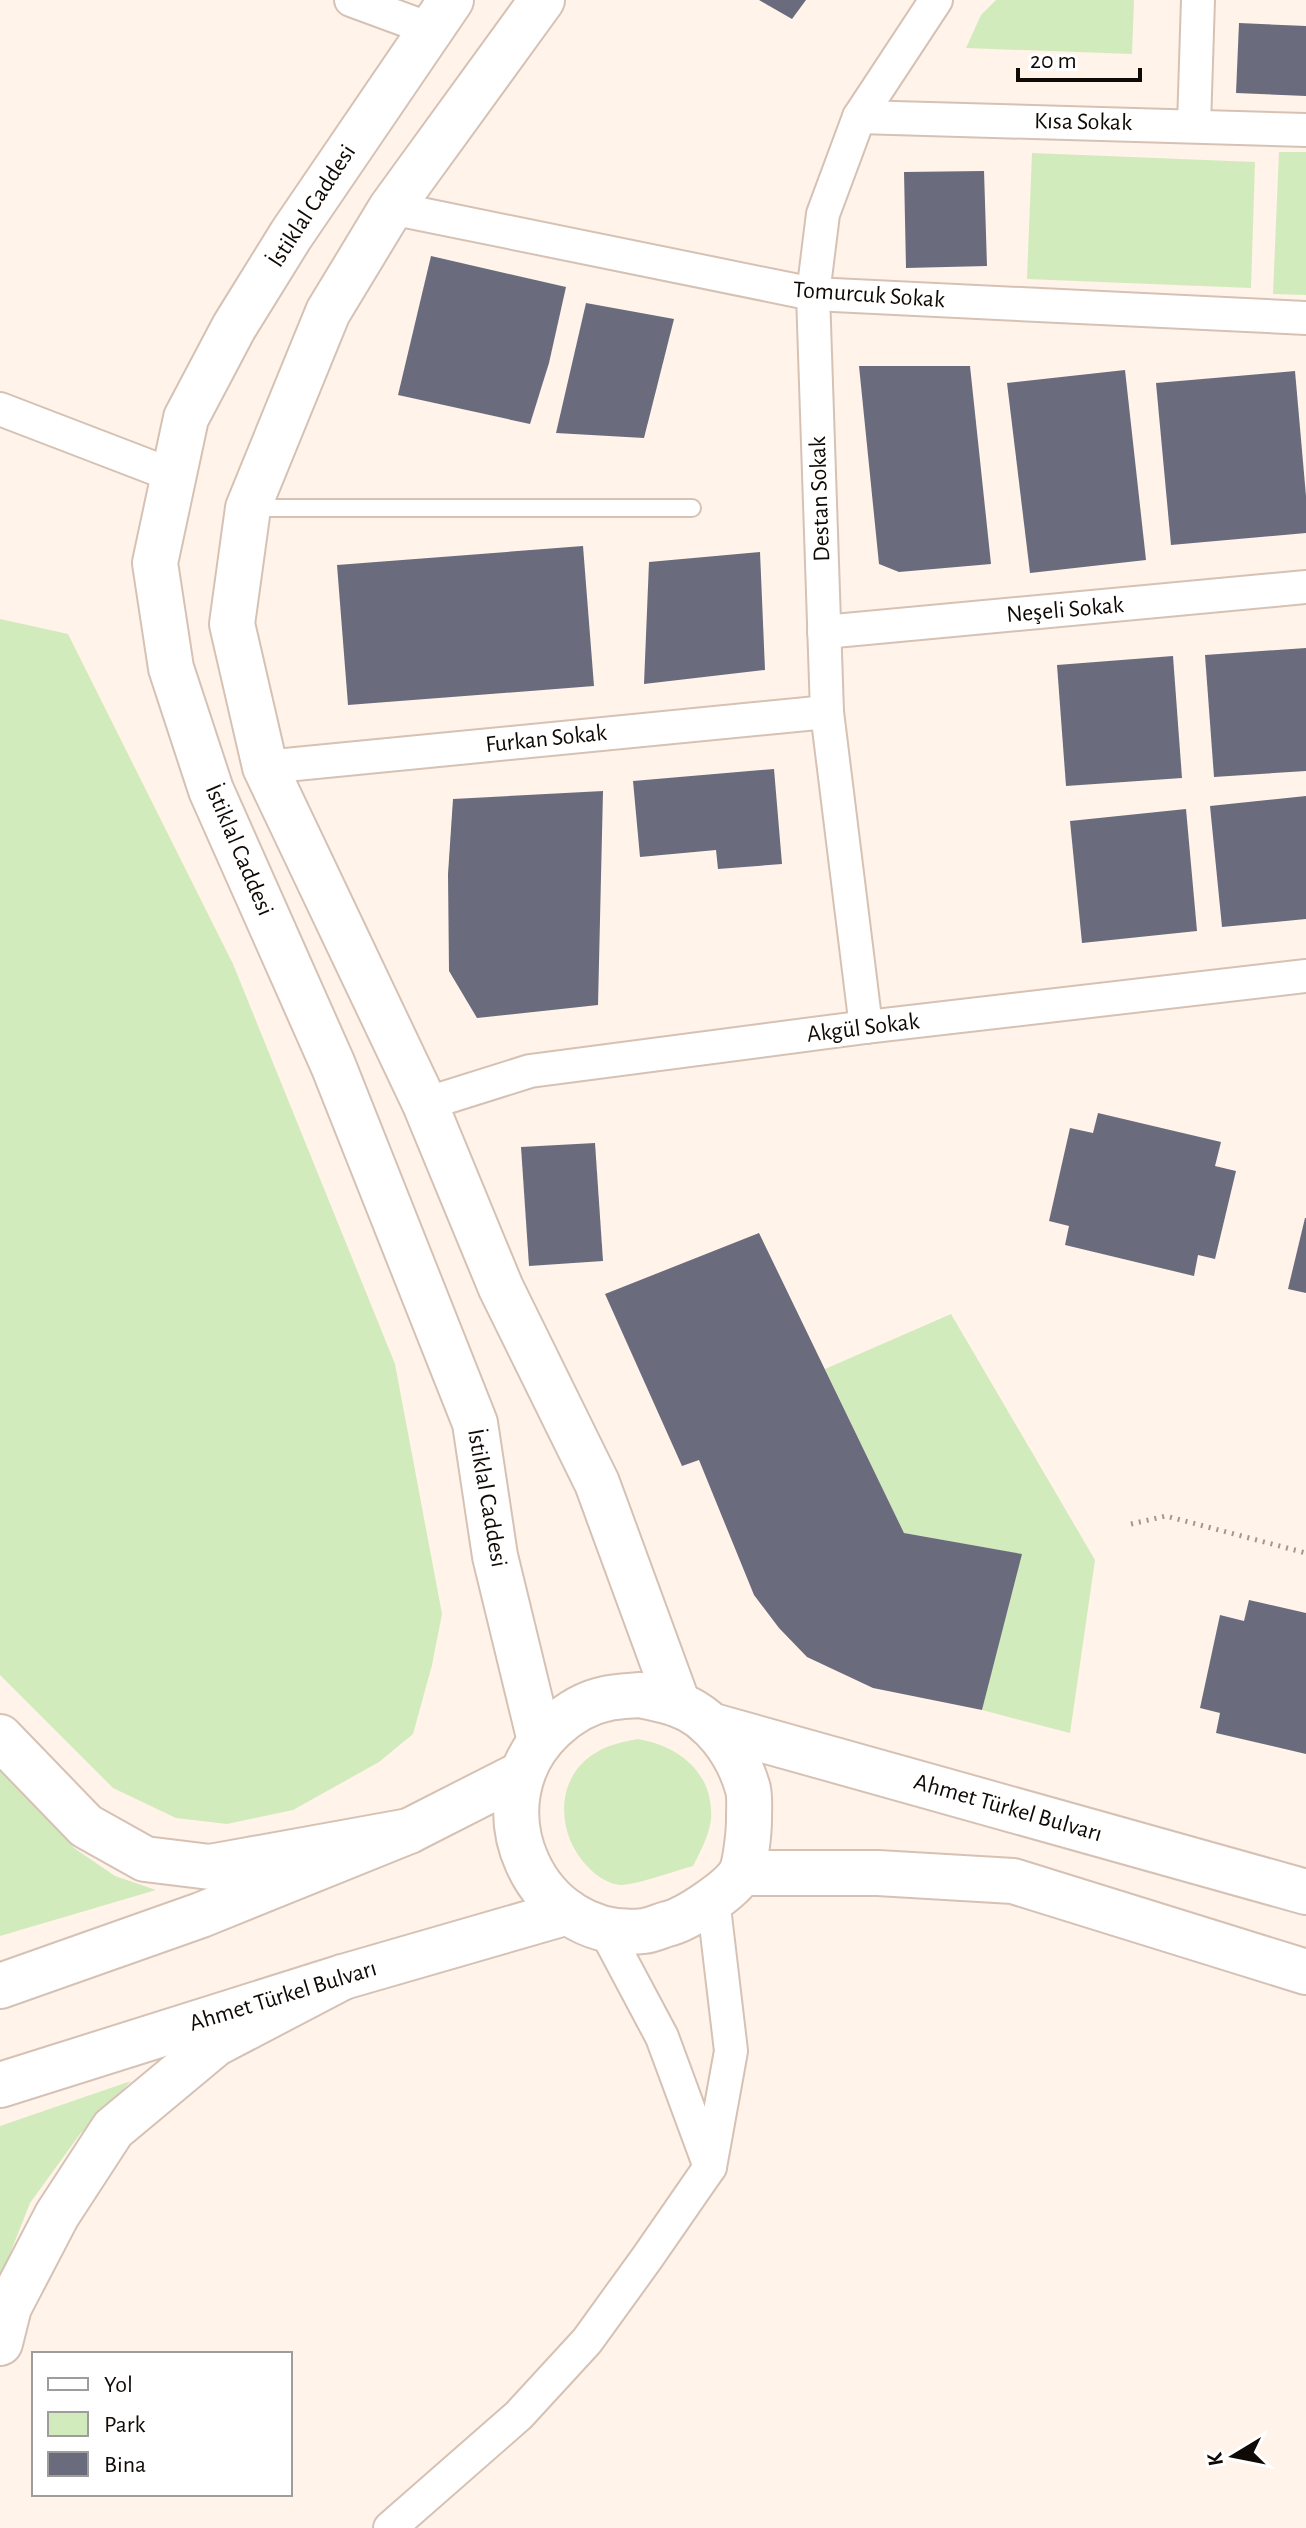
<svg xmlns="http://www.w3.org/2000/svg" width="1306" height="2528" font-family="'Alegreya Sans',sans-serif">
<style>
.green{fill:#d2ebbc}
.building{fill:#6a6c7e}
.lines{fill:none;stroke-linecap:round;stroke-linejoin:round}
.service-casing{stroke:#d5c2b5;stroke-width:20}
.minor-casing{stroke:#d5c2b5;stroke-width:36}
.secondary-casing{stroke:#d5c2b5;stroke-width:48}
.primary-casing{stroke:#d5c2b5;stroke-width:48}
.trunk-casing{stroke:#d5c2b5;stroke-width:48}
.path{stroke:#a19790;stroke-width:5;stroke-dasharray:2 6;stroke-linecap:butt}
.service{stroke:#fff;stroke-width:16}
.minor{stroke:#fff;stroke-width:32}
.secondary{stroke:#fff;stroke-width:44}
.primary{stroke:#fff;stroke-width:44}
.trunk{stroke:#fff;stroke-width:44}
.labels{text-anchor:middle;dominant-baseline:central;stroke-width:8;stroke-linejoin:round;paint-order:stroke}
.street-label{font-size:24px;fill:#100a06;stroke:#fff}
</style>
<rect width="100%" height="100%" fill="#fff3ea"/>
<g class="green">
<polygon points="996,0 1134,0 1132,54 966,48 981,15"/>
<polygon points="1279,152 1306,152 1306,295 1273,294"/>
<polygon points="1032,153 1255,162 1251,288 1027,279"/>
<polygon points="0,619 68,634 233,964 395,1364 442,1614 432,1665 413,1734 379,1762 293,1810 227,1824 176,1818 113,1788 0,1675"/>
<polygon points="951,1314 1095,1560 1070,1733 982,1710 1021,1554 904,1533 825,1369"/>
<path d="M 638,1739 C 679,1746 714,1773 711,1819 C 709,1836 700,1852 693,1866 C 674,1871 640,1884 621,1885 C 611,1885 596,1876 589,1868 C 556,1836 553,1777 597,1752 C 610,1744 623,1742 638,1739 Z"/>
<polygon points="0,1763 74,1848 115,1876 156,1890 0,1936"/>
<polygon points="131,2081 80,2134 30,2203 0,2279 0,2126"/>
</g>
<g class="building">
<polygon points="759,0 806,0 792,19"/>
<polygon points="1239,23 1306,26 1306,96 1236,93"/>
<polygon points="984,171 987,266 906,268 904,172"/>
<polygon points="431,256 566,287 549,363 530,424 398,395"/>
<polygon points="586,303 674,319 644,438 556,433"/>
<polygon points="859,366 970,366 991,564 899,572 879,564"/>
<polygon points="1125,370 1146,560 1030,573 1007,383"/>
<polygon points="1295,371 1306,496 1306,533 1171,545 1156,383"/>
<polygon points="583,546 594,686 348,705 337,565"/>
<polygon points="760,552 765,670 644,684 649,562"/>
<polygon points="1306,648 1306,771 1214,777 1205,655"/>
<polygon points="1173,656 1182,778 1066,786 1057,665"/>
<polygon points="774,769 782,864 718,869 716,850 640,857 633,781"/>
<polygon points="603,791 598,1005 477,1018 449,971 448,874 453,799"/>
<polygon points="1306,796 1306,919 1222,927 1210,806"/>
<polygon points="1186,809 1197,931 1082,943 1070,821"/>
<polygon points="1098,1113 1221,1142 1215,1166 1236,1171 1215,1259 1198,1255 1194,1276 1065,1245 1069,1226 1049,1221 1070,1128 1093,1133"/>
<polygon points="595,1143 603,1261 529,1266 521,1147"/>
<polygon points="1305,1218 1306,1218 1306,1293 1288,1289"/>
<polygon points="759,1233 904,1533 1022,1554 982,1710 873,1688 807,1657 779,1628 754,1595 699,1460 682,1466 605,1294"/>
<polygon points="1249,1600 1306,1613 1306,1754 1216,1733 1220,1713 1200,1708 1220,1615 1244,1621"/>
</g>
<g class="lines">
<defs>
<polyline id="service" points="250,508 692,508"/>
<g id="minor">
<polyline points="351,0 430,29"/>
<polyline points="859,117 1306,130"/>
<polyline points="1194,125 1198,0"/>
<polyline points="391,208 813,294 1306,318"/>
<polyline points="0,409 172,475"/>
<polyline points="824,632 1306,587"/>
<polyline points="265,767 827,712"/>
<polyline points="866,1027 827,712 813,294 823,214 859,117 936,0"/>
<polyline points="425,1104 530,1071 866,1027 1306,976"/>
<polyline points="604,1928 662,2037 710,2167"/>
<polyline points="390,2528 519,2415 587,2341 647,2258 710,2167 731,2051 713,1899"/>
</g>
<g id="secondary">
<polyline points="451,0 291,235 234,327 186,418 155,563 171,668 211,790 333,1065 475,1423 495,1556 540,1741"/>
<polyline points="542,0 391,208 328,312 248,508 232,624 265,767 425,1104 501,1288 597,1483 678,1704"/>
</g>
<g id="primary">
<path d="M 641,1695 C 652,1698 665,1700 676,1704 C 712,1716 738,1753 748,1789 C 750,1798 749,1809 749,1819 C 749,1831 746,1862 741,1873 C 731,1890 686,1920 667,1924 C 660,1926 652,1930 644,1931 C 535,1943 472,1804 553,1728 C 567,1715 585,1703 605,1699 C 616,1696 629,1696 641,1695 Z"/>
<polyline points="710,1725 1306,1892"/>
<polyline points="741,1873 878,1873 1013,1881 1306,1972"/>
<polyline points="0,1986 201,1915 409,1831 521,1774"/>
<polyline points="0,2085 343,1977 568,1912"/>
</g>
<g id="trunk">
<polyline points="0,1737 86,1826 145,1859 210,1867 409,1831"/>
<polyline points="0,2343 9,2307 57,2215 113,2129 215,2044 343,1977"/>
</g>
</defs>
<use href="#service" class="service-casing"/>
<use href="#minor" class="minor-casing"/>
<use href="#secondary" class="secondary-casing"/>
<use href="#primary" class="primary-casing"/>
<use href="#trunk" class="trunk-casing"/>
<polyline class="path" points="1131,1524 1166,1516 1306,1553"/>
<use href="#service" class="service"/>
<use href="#minor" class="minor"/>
<use href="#secondary" class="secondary"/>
<use href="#primary" class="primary"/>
<use href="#trunk" class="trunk"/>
</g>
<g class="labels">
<g class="street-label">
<text transform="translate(1083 122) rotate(1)">Kısa Sokak</text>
<text transform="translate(312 206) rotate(-57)">İstiklal Caddesi</text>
<text transform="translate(869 295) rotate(4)">Tomurcuk Sokak</text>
<text transform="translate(820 499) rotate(-92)">Destan Sokak</text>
<text transform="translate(1065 610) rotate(-5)">Neşeli Sokak</text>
<text transform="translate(546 739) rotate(-6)">Furkan Sokak</text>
<text transform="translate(239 850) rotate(67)">İstiklal Caddesi</text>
<text transform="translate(863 1028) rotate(-7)">Akgül Sokak</text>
<text transform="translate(487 1498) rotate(80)">İstiklal Caddesi</text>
<text transform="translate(1008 1808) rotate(16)">Ahmet Türkel Bulvarı</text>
<text transform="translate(283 1996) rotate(-17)">Ahmet Türkel Bulvarı</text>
</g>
</g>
<rect x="32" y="2352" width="260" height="144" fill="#ffffff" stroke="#9f9d9b" stroke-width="2"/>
<rect x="48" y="2378" width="40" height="12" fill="#ffffff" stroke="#9f9d9b" stroke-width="2"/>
<text x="104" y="2392" font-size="24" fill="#100a06">Yol</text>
<rect x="48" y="2412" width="40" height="24" fill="#d2ebbc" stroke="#9f9d9b" stroke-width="2"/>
<text x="104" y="2432" font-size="24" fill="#100a06">Park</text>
<rect x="48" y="2452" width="40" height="24" fill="#6a6c7e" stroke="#9f9d9b" stroke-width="2"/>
<text x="104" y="2472" font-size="24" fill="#100a06">Bina</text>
<g transform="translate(1234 2456) rotate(260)" stroke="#ffffff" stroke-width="6" paint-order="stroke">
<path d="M0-6L14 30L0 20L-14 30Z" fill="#100a06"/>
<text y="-12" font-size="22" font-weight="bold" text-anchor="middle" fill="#100a06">K</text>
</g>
<path d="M1018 68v12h122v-12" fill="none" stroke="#100a06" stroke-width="4"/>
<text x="1030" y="68" font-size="24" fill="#100a06" stroke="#ffffff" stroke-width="6" paint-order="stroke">20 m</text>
</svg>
